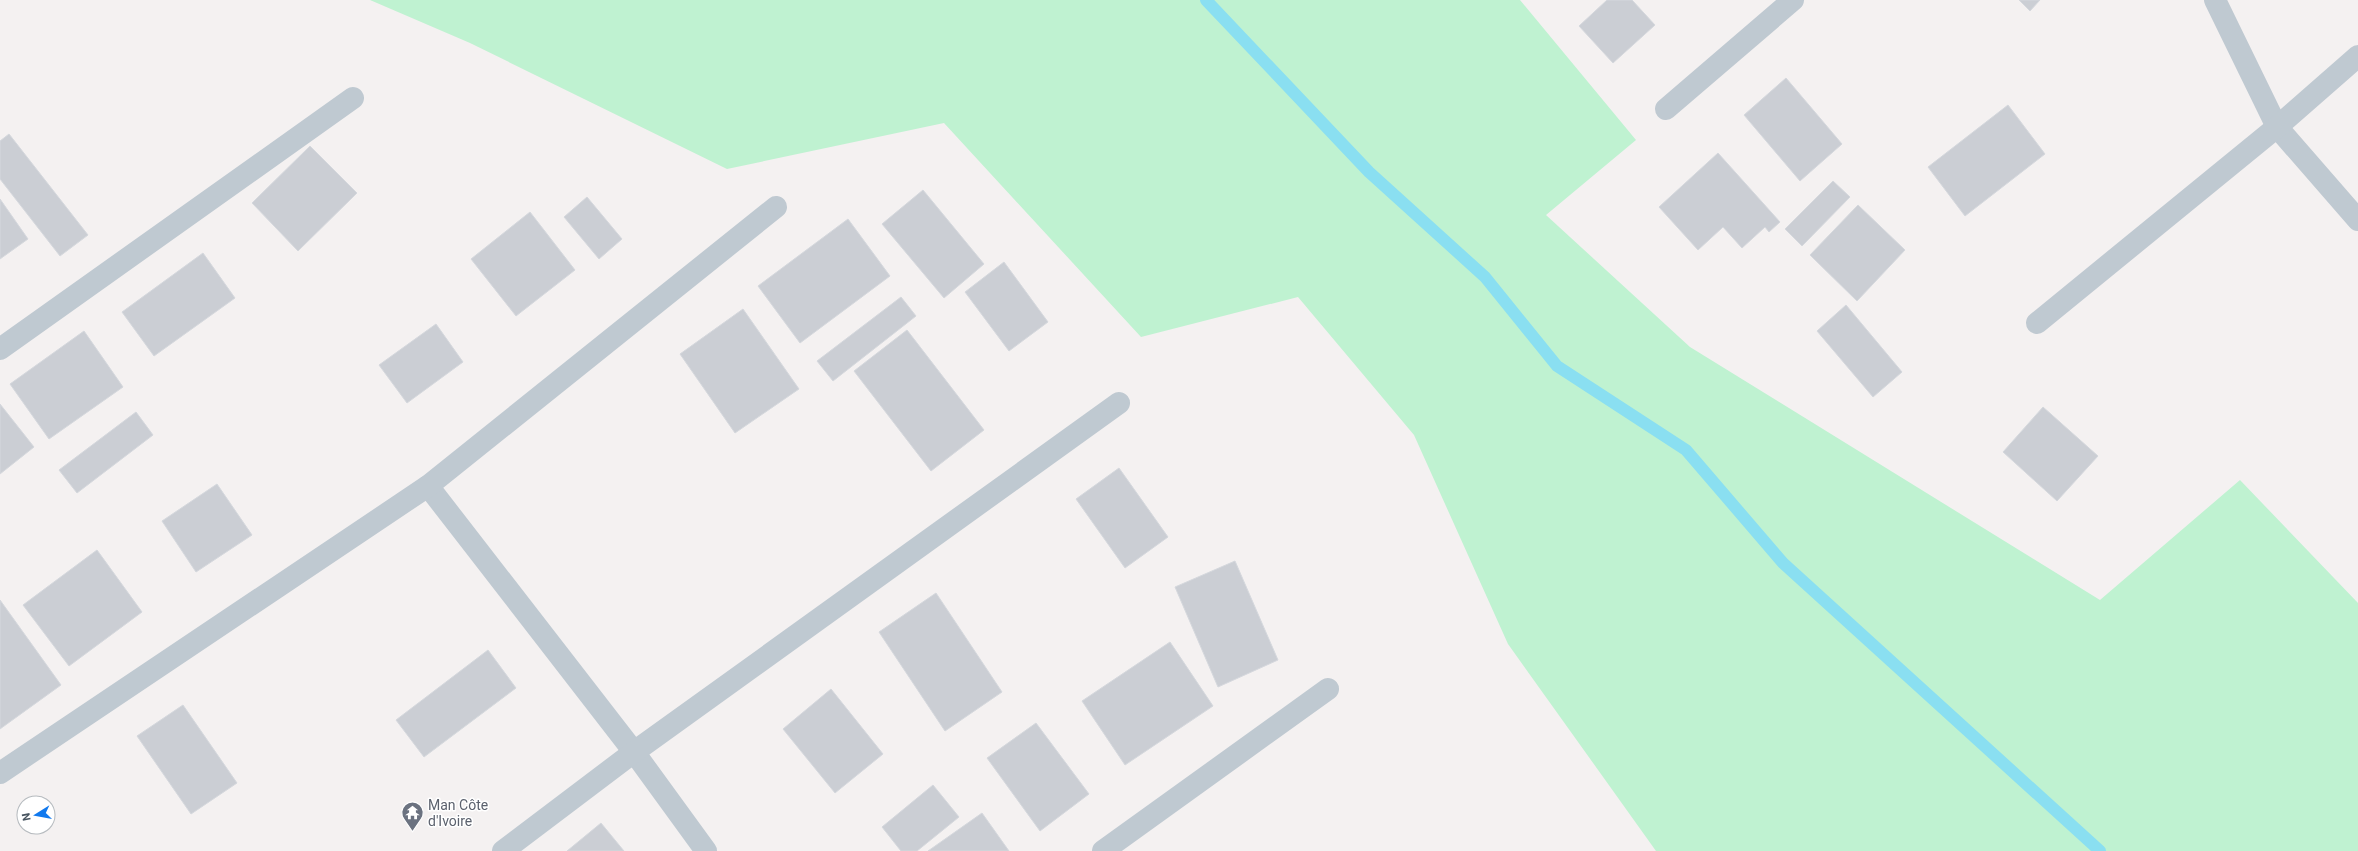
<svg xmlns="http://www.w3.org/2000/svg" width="2358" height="851" font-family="Roboto,sans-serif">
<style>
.green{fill:#bff2d1}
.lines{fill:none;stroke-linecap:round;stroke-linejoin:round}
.stream{stroke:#8adff1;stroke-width:12}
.building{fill:#cbced4;stroke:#d5d8dd}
.minor{stroke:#bfc9d1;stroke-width:22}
.labels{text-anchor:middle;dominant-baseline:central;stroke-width:3;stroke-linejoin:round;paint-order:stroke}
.worship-label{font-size:14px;fill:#5b616d;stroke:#fff;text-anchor:start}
</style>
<rect width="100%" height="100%" fill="#f4f1f1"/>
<polygon class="green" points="370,0 1520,0 1636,140 1546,215 1690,347 2100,600 2240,480 2358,603 2358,851 1656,851 1508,644 1414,435 1298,297 1141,337 944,123 727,169 470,43"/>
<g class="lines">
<polyline class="stream" points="1206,0 1369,172 1485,277 1557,366 1686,450 1783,563 2100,851"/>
</g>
<g class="building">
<polygon points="1607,0 1632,0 1655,25 1613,63 1579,26"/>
<polygon points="2019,0 2040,0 2030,11"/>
<polygon points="1786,78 1842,144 1800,181 1744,115"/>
<polygon points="2008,105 2045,154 1965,216 1928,167"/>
<polygon points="9,134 88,235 60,256 0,179 0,141"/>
<polygon points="310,146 357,193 298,251 252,203"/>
<polygon points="1718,153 1780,222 1769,232 1765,227 1742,248 1723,227 1698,250 1659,207"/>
<polygon points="1833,181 1850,197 1802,246 1785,229"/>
<polygon points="923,190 984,264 944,298 882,224"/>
<polygon points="587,197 622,239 599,259 564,217"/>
<polygon points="0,199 28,239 0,259"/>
<polygon points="1858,205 1905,250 1857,301 1810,255"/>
<polygon points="530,212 575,270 516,316 471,259"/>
<polygon points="848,219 890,276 800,343 758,286"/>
<polygon points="203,253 235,298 154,356 122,312"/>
<polygon points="1004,262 1048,322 1009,351 965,292"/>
<polygon points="901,297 916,316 833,381 817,361"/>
<polygon points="1846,305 1902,372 1873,397 1817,331"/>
<polygon points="743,309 799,389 735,433 680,354"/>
<polygon points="436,324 463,362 407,403 379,365"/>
<polygon points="907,330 984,430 931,471 854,371"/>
<polygon points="84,331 123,387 49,439 10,384"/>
<polygon points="0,404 34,447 0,474"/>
<polygon points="2043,407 2098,456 2057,501 2003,452"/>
<polygon points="136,412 153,435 77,493 59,470"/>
<polygon points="1119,468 1168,537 1125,568 1076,499"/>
<polygon points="217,484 252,535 196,572 162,521"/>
<polygon points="97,550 142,612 69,666 23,605"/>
<polygon points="1235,561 1278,660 1218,687 1175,587"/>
<polygon points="936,593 1002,692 945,731 879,632"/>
<polygon points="0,600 61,685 0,729"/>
<polygon points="1170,642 1213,706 1125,765 1082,701"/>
<polygon points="488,650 516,688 424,757 396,720"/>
<polygon points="831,689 883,754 835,793 783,729"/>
<polygon points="183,705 237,783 191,814 137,736"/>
<polygon points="1036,723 1089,794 1040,831 987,758"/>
<polygon points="933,785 959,817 917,851 901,851 882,827"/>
<polygon points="982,813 1009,851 928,851"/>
<polygon points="601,823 624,851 567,851"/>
</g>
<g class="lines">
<g class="minor">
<polyline points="2215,0 2277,127 2358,220"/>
<polyline points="1666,109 1793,0"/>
<polyline points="2037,323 2277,127 2358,56"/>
<polyline points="0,349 353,98"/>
<polyline points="428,486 634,752 706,851"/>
<polyline points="0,773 428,486 776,207"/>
<polyline points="503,851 634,752 1119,403"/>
<polyline points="1103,851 1328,689"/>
</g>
</g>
<defs>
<symbol id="temple-pin" viewBox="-11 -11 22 30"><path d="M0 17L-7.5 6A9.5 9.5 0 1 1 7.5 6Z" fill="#6b7280" stroke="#fff"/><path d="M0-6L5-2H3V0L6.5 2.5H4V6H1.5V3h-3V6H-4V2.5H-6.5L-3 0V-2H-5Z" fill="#fff"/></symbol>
</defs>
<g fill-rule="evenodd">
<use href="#temple-pin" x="400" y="800" width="25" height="34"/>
</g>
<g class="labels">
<g class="worship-label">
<text x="428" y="805">Man Côte<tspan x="428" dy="16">d'Ivoire</tspan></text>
</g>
</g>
<g transform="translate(36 815) rotate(259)"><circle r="19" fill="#ffffff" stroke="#b6bbbf"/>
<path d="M0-3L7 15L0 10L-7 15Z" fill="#1179ee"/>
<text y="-6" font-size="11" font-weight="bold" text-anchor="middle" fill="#485560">N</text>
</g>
</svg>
